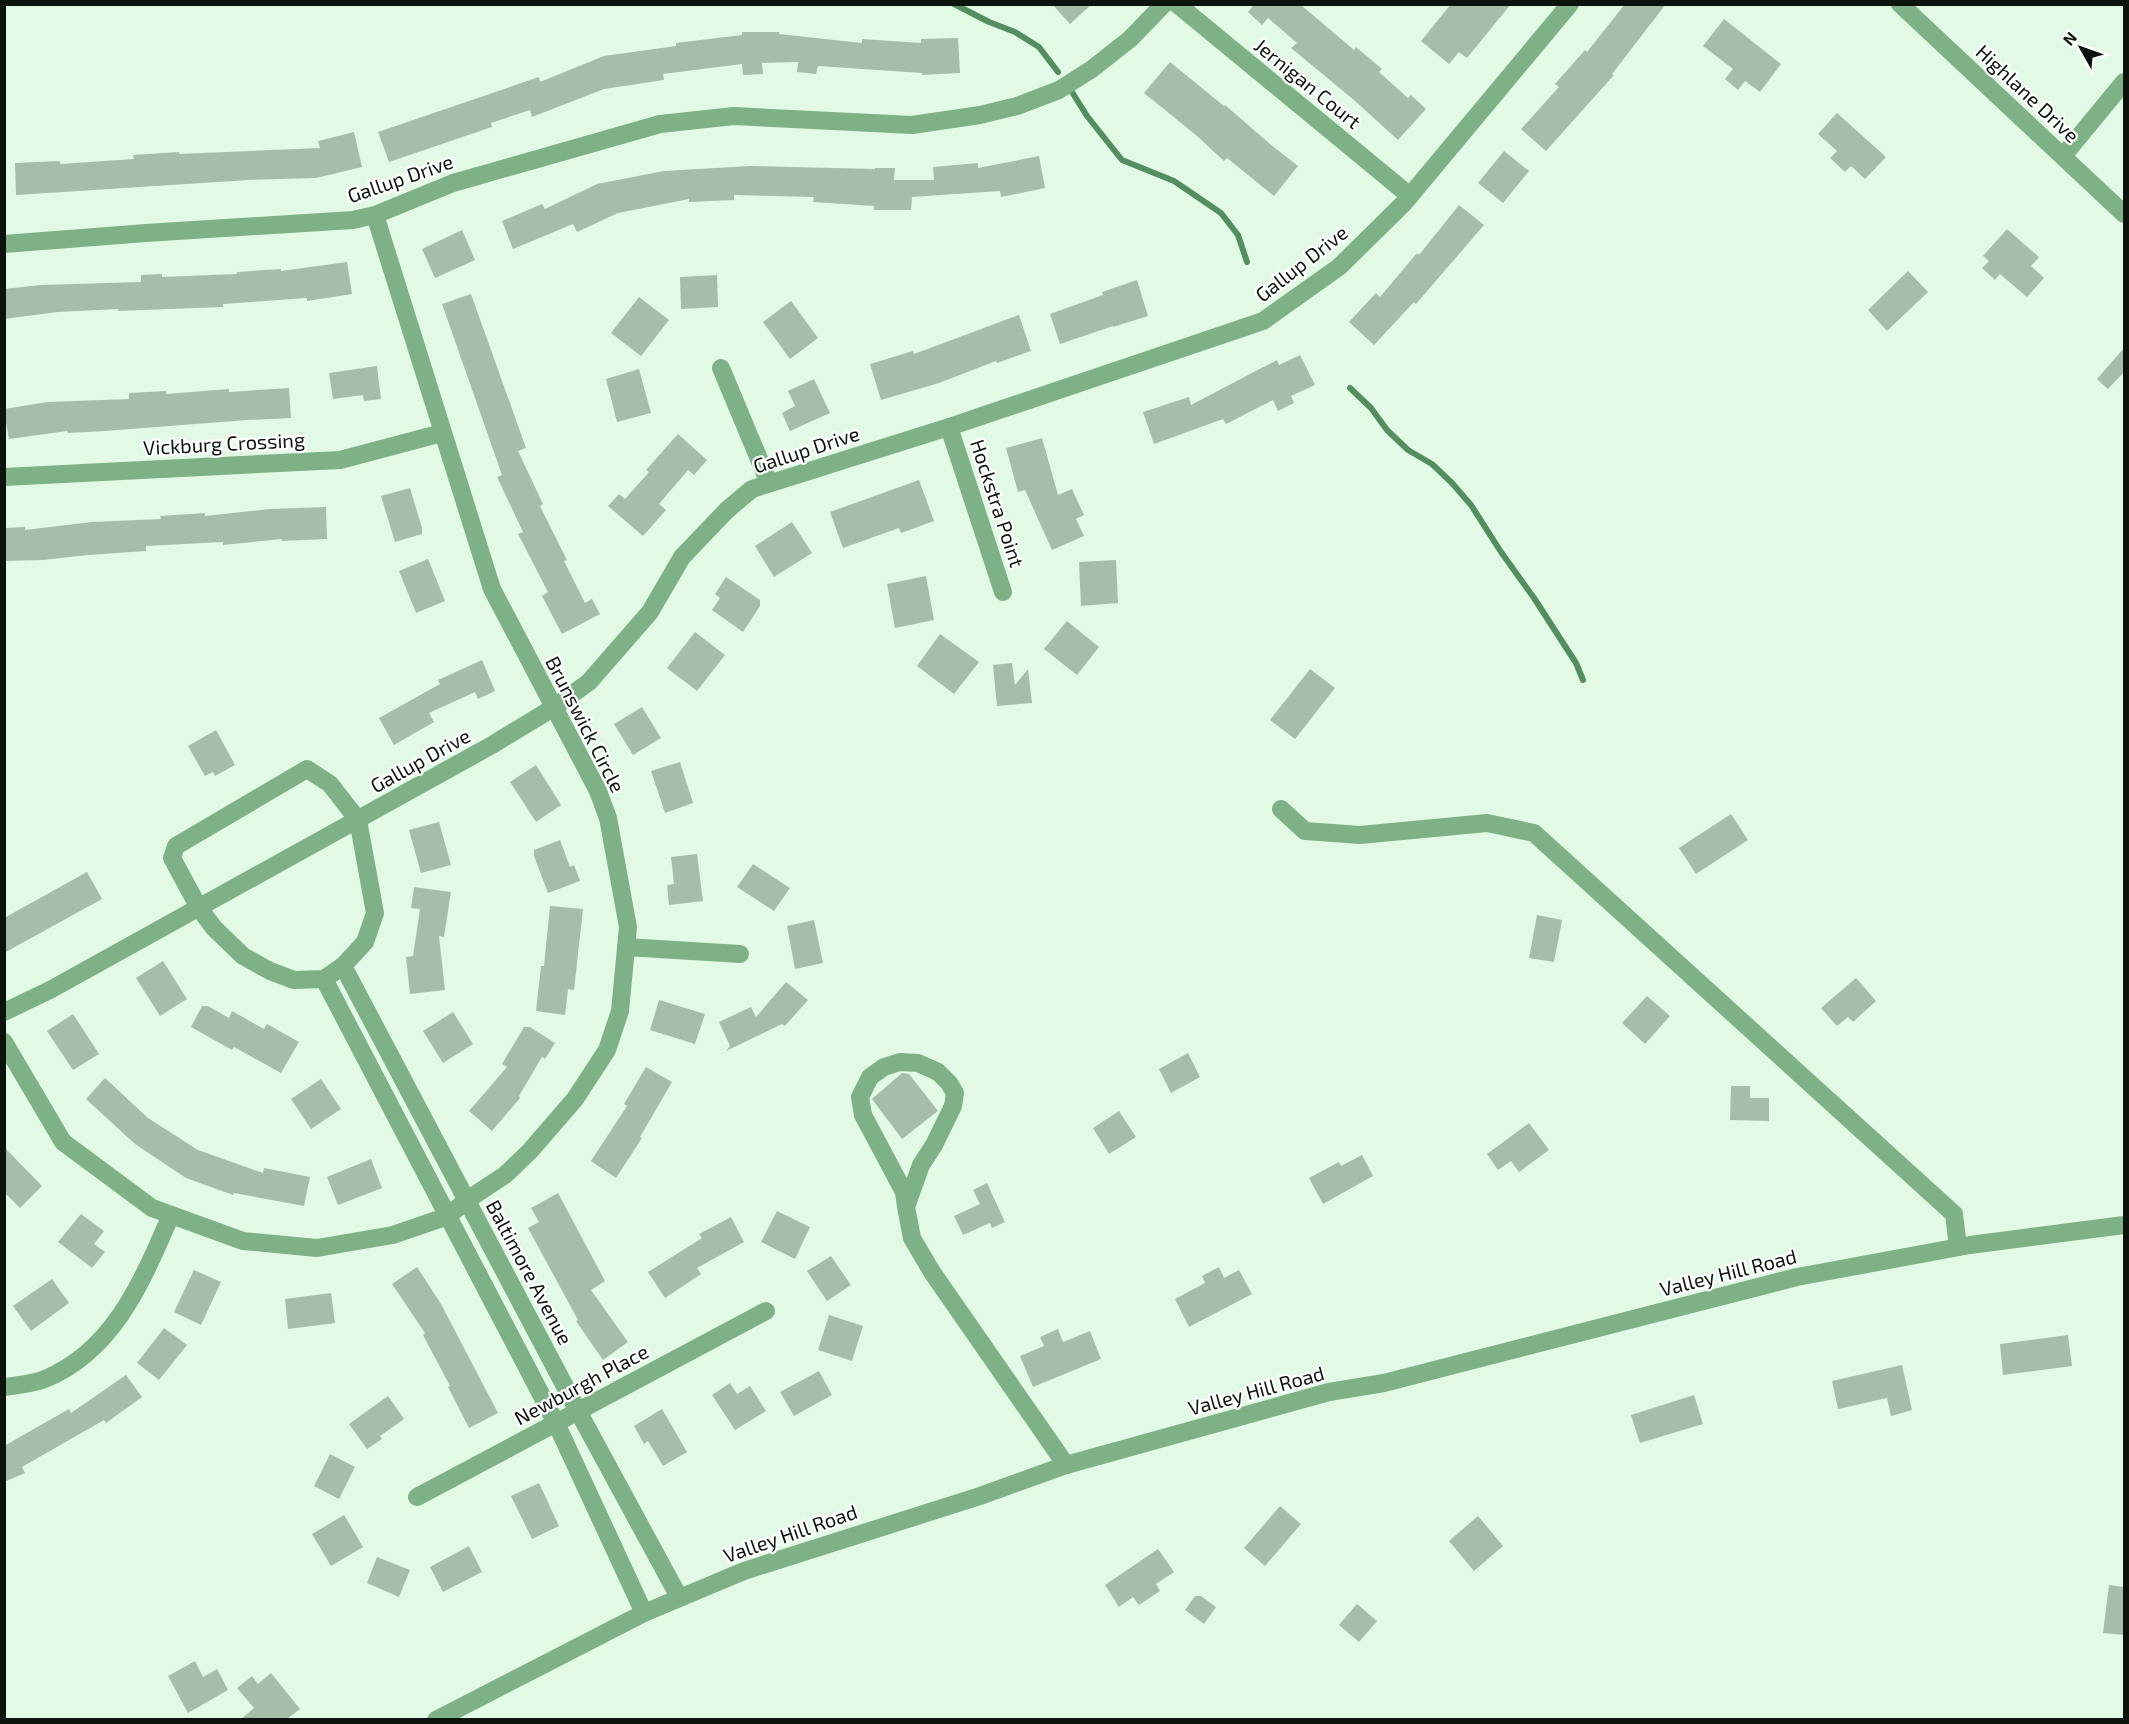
<svg xmlns="http://www.w3.org/2000/svg" width="2129" height="1724" font-family="'Exo 2',sans-serif">
<style>
.lines{fill:none;stroke-linecap:round;stroke-linejoin:round}
.stream{stroke:#548e60;stroke-width:6}
.building{fill:#a6bda9}
.minor{stroke:#7fb187;stroke-width:18}
.labels{text-anchor:middle;dominant-baseline:central;stroke-width:4.5;stroke-linejoin:round;paint-order:stroke}
.street-label{font-size:20px;fill:#0b130c;stroke:#fff}
</style>
<rect width="100%" height="100%" fill="#e2fae5"/>
<g class="lines">
<g class="stream">
<polyline points="954,4 989,22 1015,32 1039,47 1058,72"/>
<polyline points="1072,92 1087,116 1122,160 1174,181 1221,213 1238,235 1247,262"/>
<polyline points="1350,388 1371,408 1387,430 1408,450 1432,464 1452,483 1471,505 1501,552 1534,598 1576,663 1583,680"/>
</g>
</g>
<g class="building">
<polygon points="1052,4 1092,4 1070,24"/>
<polygon points="1251,4 1300,4 1354,50 1356,47 1382,69 1379,72 1408,98 1411,95 1426,109 1398,140 1354,100 1291,48 1297,43 1268,18 1262,25 1248,12 1253,6"/>
<polygon points="1451,4 1511,4 1467,58 1459,52 1449,64 1421,41"/>
<polygon points="1625,4 1666,4 1612,74 1614,75 1546,151 1521,129 1559,87 1555,84 1585,50 1587,52"/>
<polygon points="1724,19 1781,64 1760,92 1745,81 1738,90 1725,79 1733,69 1703,46"/>
<polygon points="742,32 779,32 779,34 862,43 862,39 921,43 921,39 958,38 960,73 922,75 922,73 818,66 816,74 797,72 798,62 762,63 763,74 743,75 742,64 663,74 664,80 604,89 532,117 530,110 491,123 492,127 389,162 378,132 539,77 540,82 604,56 676,46 676,43 742,35"/>
<polygon points="1170,62 1224,106 1225,105 1270,144 1298,166 1274,196 1227,158 1224,161 1197,136 1144,93"/>
<polygon points="1837,113 1886,157 1865,179 1851,166 1845,172 1830,158 1837,151 1818,134"/>
<polygon points="354,132 362,167 316,178 249,180 16,195 15,163 60,161 60,164 134,159 133,155 179,152 179,154 320,148 318,141"/>
<polygon points="1504,151 1529,171 1503,203 1478,183"/>
<polygon points="1039,156 1045,188 1001,197 1000,191 912,197 911,210 874,210 874,206 813,202 814,197 734,195 734,200 689,202 689,199 618,213 577,232 573,224 513,249 502,221 542,204 545,209 597,184 664,171 750,166 875,169 875,168 895,168 894,180 934,180 933,167 978,163 978,168"/>
<polygon points="1459,205 1484,225 1416,304 1414,302 1374,345 1349,322 1376,293 1380,297 1417,253 1419,255"/>
<polygon points="2007,229 2039,257 2031,266 2044,278 2027,297 2000,274 1995,280 1982,268 1989,261 1983,256"/>
<polygon points="462,230 475,260 435,278 422,249"/>
<polygon points="347,262 352,294 307,301 307,298 223,304 223,307 118,311 118,309 58,312 4,319 4,289 40,285 141,282 141,275 162,274 162,277 237,274 237,272 281,269 281,271"/>
<polygon points="1908,271 1928,292 1887,331 1868,310"/>
<polygon points="717,275 718,307 681,309 680,277"/>
<polygon points="1137,280 1148,316 1113,327 1113,326 1060,344 1050,314 1103,295 1102,292"/>
<polygon points="471,294 526,448 518,451 543,504 540,506 567,560 564,561 585,603 592,599 600,614 562,634 542,596 548,592 518,534 523,532 497,477 502,475 442,304"/>
<polygon points="639,297 669,320 641,356 611,333"/>
<polygon points="791,301 818,338 790,359 763,322"/>
<polygon points="1019,315 1031,351 997,363 996,361 939,383 881,400 870,364 913,351 914,354"/>
<polygon points="2124,348 2124,372 2108,389 2097,379"/>
<polygon points="1300,355 1315,385 1291,396 1294,403 1278,411 1273,400 1226,424 1223,419 1154,444 1143,412 1189,397 1191,405 1277,360 1279,365"/>
<polygon points="377,366 381,399 364,401 363,395 333,399 329,373"/>
<polygon points="639,369 651,413 617,422 606,379"/>
<polygon points="814,379 830,413 790,431 782,413 795,406 788,391"/>
<polygon points="289,388 291,418 247,420 105,431 68,433 67,431 9,439 4,412 4,409 48,402 129,399 129,393 166,391 166,394 229,389 229,392"/>
<polygon points="678,434 707,460 694,475 688,470 659,504 666,510 643,536 608,506 619,494 625,499 649,472 646,470"/>
<polygon points="1042,438 1058,495 1072,489 1084,515 1076,519 1084,536 1052,550 1025,490 1018,492 1006,448"/>
<polygon points="919,480 934,521 901,533 899,528 843,548 830,512"/>
<polygon points="410,488 422,528 422,534 395,542 381,496"/>
<polygon points="326,507 327,539 282,541 282,539 223,545 223,542 146,546 146,551 88,555 43,560 4,561 4,528 25,527 25,530 92,522 161,519 160,516 205,513 205,516 270,509"/>
<polygon points="792,522 812,553 774,577 755,546"/>
<polygon points="428,559 445,601 416,613 399,571"/>
<polygon points="1116,560 1118,603 1081,606 1079,562"/>
<polygon points="926,576 934,620 895,628 887,584"/>
<polygon points="726,577 760,600 760,606 743,632 712,610 720,598 715,594"/>
<polygon points="1067,621 1099,647 1077,675 1044,649"/>
<polygon points="695,632 725,655 697,691 667,668"/>
<polygon points="940,634 979,662 954,694 917,666"/>
<polygon points="482,660 495,691 478,699 475,692 429,713 434,722 394,745 379,718 440,684 438,680"/>
<polygon points="1012,663 1015,685 1028,669 1032,703 997,706 993,665"/>
<polygon points="1310,669 1335,688 1295,739 1270,720"/>
<polygon points="642,707 661,738 633,755 614,724"/>
<polygon points="216,730 235,765 215,776 213,772 205,776 188,746"/>
<polygon points="680,762 693,803 665,813 651,771"/>
<polygon points="536,765 561,805 536,822 510,782"/>
<polygon points="1731,814 1748,840 1696,874 1679,848"/>
<polygon points="439,822 451,865 421,873 409,830"/>
<polygon points="560,840 570,867 574,865 580,881 548,893 534,856 534,850"/>
<polygon points="697,854 703,901 669,905 667,885 674,884 671,857"/>
<polygon points="753,864 790,888 774,911 737,887"/>
<polygon points="87,872 102,899 4,953 4,918"/>
<polygon points="414,887 451,892 444,937 439,936 445,990 410,994 406,957 413,956 420,909 411,908"/>
<polygon points="550,906 583,909 574,990 568,989 565,1015 536,1011 541,966 544,966"/>
<polygon points="1537,915 1562,920 1554,962 1529,958"/>
<polygon points="814,920 823,963 795,969 787,926"/>
<polygon points="163,961 187,999 160,1016 136,978"/>
<polygon points="1856,978 1876,1001 1853,1022 1848,1017 1837,1026 1821,1008"/>
<polygon points="786,982 808,1000 785,1026 782,1024 726,1051 730,1046 719,1022 751,1007 756,1017"/>
<polygon points="1647,996 1670,1016 1645,1044 1622,1023"/>
<polygon points="659,1000 705,1014 695,1044 650,1030"/>
<polygon points="202,1006 208,1006 229,1018 232,1011 264,1029 267,1024 299,1042 281,1073 234,1047 232,1050 191,1027"/>
<polygon points="453,1012 473,1044 443,1063 423,1031"/>
<polygon points="73,1014 99,1054 73,1070 47,1031"/>
<polygon points="524,1027 530,1027 555,1043 545,1059 542,1057 519,1096 520,1098 492,1131 469,1111 507,1067 502,1064"/>
<polygon points="1188,1053 1200,1077 1171,1093 1159,1069"/>
<polygon points="646,1067 672,1082 640,1137 642,1138 616,1178 591,1161 627,1106 624,1104"/>
<polygon points="902,1073 909,1074 938,1111 902,1139 872,1099"/>
<polygon points="105,1078 148,1118 198,1150 263,1173 264,1168 310,1177 304,1206 234,1193 233,1195 186,1178 135,1144 86,1099"/>
<polygon points="321,1079 341,1109 311,1129 291,1099"/>
<polygon points="1731,1086 1750,1086 1750,1098 1769,1098 1769,1121 1730,1120"/>
<polygon points="1119,1111 1136,1137 1109,1154 1093,1128"/>
<polygon points="1529,1123 1549,1150 1519,1172 1511,1161 1498,1170 1487,1154"/>
<polygon points="4,1147 42,1186 20,1208 4,1192"/>
<polygon points="1362,1155 1373,1176 1323,1204 1309,1178 1339,1162 1341,1166"/>
<polygon points="371,1159 382,1188 338,1205 327,1177"/>
<polygon points="987,1183 1005,1222 992,1228 990,1223 963,1235 954,1216 980,1204 973,1190"/>
<polygon points="558,1193 605,1281 591,1290 628,1342 603,1360 576,1321 578,1320 528,1228 539,1222 531,1208"/>
<polygon points="777,1211 810,1227 795,1259 761,1242"/>
<polygon points="81,1214 104,1231 94,1244 105,1252 92,1268 58,1242"/>
<polygon points="731,1217 744,1242 697,1268 701,1274 665,1298 648,1272 702,1238 699,1234"/>
<polygon points="831,1256 851,1285 827,1301 807,1271"/>
<polygon points="417,1267 441,1304 498,1413 469,1428 448,1387 450,1386 423,1335 425,1333 392,1284"/>
<polygon points="1219,1267 1224,1278 1239,1270 1252,1294 1189,1327 1175,1299 1205,1283 1202,1276"/>
<polygon points="194,1270 221,1282 201,1325 174,1312"/>
<polygon points="52,1279 69,1303 31,1331 13,1306"/>
<polygon points="331,1293 335,1323 288,1329 285,1299"/>
<polygon points="829,1315 863,1326 852,1361 818,1350"/>
<polygon points="164,1328 187,1345 159,1380 137,1363"/>
<polygon points="1058,1329 1063,1342 1090,1331 1101,1359 1033,1387 1020,1356 1044,1346 1040,1337"/>
<polygon points="2068,1335 2072,1366 2003,1375 2000,1344"/>
<polygon points="1902,1365 1912,1410 1891,1416 1887,1398 1838,1409 1832,1381"/>
<polygon points="819,1371 832,1395 794,1416 780,1392"/>
<polygon points="126,1375 142,1397 106,1423 104,1420 22,1467 25,1473 4,1482 4,1446 69,1409 71,1413"/>
<polygon points="730,1383 737,1394 750,1386 766,1411 735,1430 712,1395"/>
<polygon points="1694,1395 1703,1424 1640,1443 1631,1415"/>
<polygon points="388,1396 404,1419 380,1436 382,1439 367,1449 349,1424"/>
<polygon points="662,1409 687,1452 663,1466 648,1441 644,1444 634,1426"/>
<polygon points="330,1454 355,1467 339,1499 314,1486"/>
<polygon points="539,1483 559,1526 532,1539 511,1496"/>
<polygon points="1280,1506 1301,1524 1265,1566 1244,1548"/>
<polygon points="344,1515 363,1547 331,1566 312,1534"/>
<polygon points="1478,1516 1503,1546 1474,1571 1449,1541"/>
<polygon points="469,1546 482,1572 443,1592 430,1567"/>
<polygon points="1158,1549 1174,1572 1156,1584 1160,1591 1139,1605 1133,1597 1119,1607 1105,1585"/>
<polygon points="377,1557 410,1570 399,1597 367,1583"/>
<polygon points="2109,1585 2124,1587 2124,1635 2103,1633"/>
<polygon points="1195,1596 1201,1596 1216,1607 1204,1624 1185,1610"/>
<polygon points="1357,1604 1377,1621 1359,1642 1339,1625"/>
<polygon points="195,1661 203,1677 217,1669 228,1690 188,1713 168,1676"/>
<polygon points="271,1673 300,1709 287,1719 241,1719 254,1708 237,1688 252,1676 258,1684"/>
</g>
<g class="lines">
<g class="minor">
<polyline points="1177,4 1410,196"/>
<polyline points="1900,4 2124,214"/>
<polyline points="2063,156 2124,82"/>
<polyline points="4,244 146,233 353,220 375,215 453,183 660,124 734,116 912,125 980,115 1017,106 1059,90 1092,69 1130,39 1164,4"/>
<polyline points="721,368 769,483"/>
<polyline points="949,427 1003,592"/>
<polyline points="4,477 340,460 442,433"/>
<polygon points="307,769 330,784 358,820 375,913 365,942 343,966 324,979 294,980 270,971 243,956 214,928 199,908 172,858 176,846"/>
<polyline points="1281,809 1305,831 1360,835 1487,823 1534,833 1954,1214 1958,1247"/>
<polyline points="626,947 740,954"/>
<polyline points="343,966 578,1411 679,1597"/>
<polyline points="324,979 556,1423 644,1613"/>
<polyline points="4,1012 50,990 492,745 553,708 589,682 650,612 682,557 727,510 752,489 949,427 1263,321 1339,267 1404,203 1570,4"/>
<polyline points="4,1042 63,1142 152,1208 243,1241 317,1248 393,1235 448,1216 467,1200 505,1175 530,1151 575,1099 607,1050 620,1011 628,927 608,818 598,791 492,589 375,215"/>
<polyline points="906,1207 921,1165 934,1145 953,1106 955,1093 949,1083 938,1072 918,1063 900,1062 884,1067 870,1077 860,1097 863,1115 904,1192 906,1207 912,1238 932,1272 1066,1465"/>
<path d="M 4,1387 C 18,1385 33,1384 45,1379 C 115,1350 143,1279 171,1215"/>
<polyline points="417,1497 766,1311"/>
<polyline points="436,1720 644,1613 744,1571 980,1496 1066,1465 1329,1392 1384,1383 1797,1277 1970,1245 2124,1225"/>
</g>
</g>
<g class="labels">
<g class="street-label">
<text transform="translate(1308 83) rotate(39)">Jernigan Court</text>
<text transform="translate(2028 93) rotate(43)">Highlane Drive</text>
<text transform="translate(400 178) rotate(-19)">Gallup Drive</text>
<text transform="translate(1301 263) rotate(-38)">Gallup Drive</text>
<text transform="translate(224 443) rotate(-3)">Vickburg Crossing</text>
<text transform="translate(806 449) rotate(-18)">Gallup Drive</text>
<text transform="translate(998 503) rotate(72)">Hockstra Point</text>
<text transform="translate(586 724) rotate(63)">Brunswick Circle</text>
<text transform="translate(420 760) rotate(-29)">Gallup Drive</text>
<text transform="translate(530 1272) rotate(62)">Baltimore Avenue</text>
<text transform="translate(1728 1272) rotate(-14)">Valley Hill Road</text>
<text transform="translate(581 1384) rotate(-28)">Newburgh Place</text>
<text transform="translate(1256 1390) rotate(-15)">Valley Hill Road</text>
<text transform="translate(790 1533) rotate(-19)">Valley Hill Road</text>
</g>
</g>
<rect width="2129" height="1724" fill="none" stroke="#0b130c" stroke-width="12"/>
<g transform="translate(2081 48) rotate(310)" stroke="#ffffff" stroke-width="4.5" paint-order="stroke">
<path d="M0-4.5L10 22L0 15L-10 22Z" fill="#0b130c"/>
<text y="-9" font-size="16" font-weight="bold" text-anchor="middle" fill="#0b130c">N</text>
</g>
</svg>
